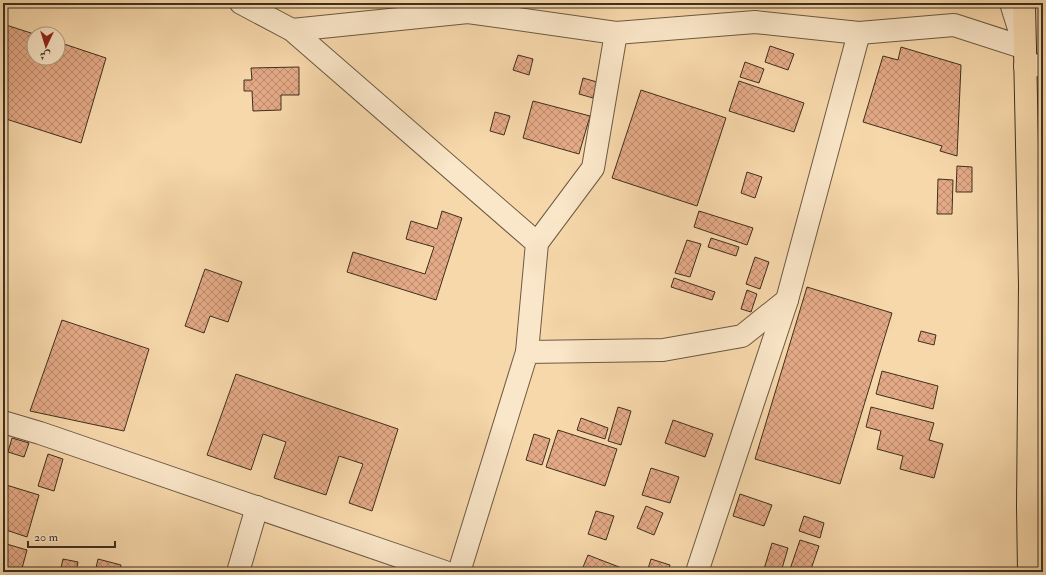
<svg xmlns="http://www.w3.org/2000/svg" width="1046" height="575" font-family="'IM FELL Double Pica',Amiri,serif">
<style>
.building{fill:url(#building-cross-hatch);stroke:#3e3020}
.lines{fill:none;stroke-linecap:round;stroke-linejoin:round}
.minor-casing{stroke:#6c5a43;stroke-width:24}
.major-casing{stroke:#3e3020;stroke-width:24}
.minor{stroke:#fae6c8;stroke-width:22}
.major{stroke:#f7d8ab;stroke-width:22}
</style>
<defs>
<pattern id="building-cross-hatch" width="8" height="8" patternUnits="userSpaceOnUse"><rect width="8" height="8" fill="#e4a986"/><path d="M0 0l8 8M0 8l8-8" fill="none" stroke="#ba8a6d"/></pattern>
</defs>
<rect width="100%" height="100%" fill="#f7d8ab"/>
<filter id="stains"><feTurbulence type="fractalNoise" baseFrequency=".005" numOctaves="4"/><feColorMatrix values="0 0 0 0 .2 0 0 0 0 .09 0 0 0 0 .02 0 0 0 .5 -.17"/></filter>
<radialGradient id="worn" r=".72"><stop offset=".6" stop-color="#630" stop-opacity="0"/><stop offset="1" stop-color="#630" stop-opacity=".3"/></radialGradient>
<g class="building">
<polygon points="3,24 34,34 34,58 58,58 58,42 106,58 81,143 3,118"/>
<polygon points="770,46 794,54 788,70 765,62"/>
<polygon points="901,47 961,65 957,156 940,151 942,146 863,122 883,56 898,60"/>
<polygon points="518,55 533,59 529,75 513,70"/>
<polygon points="745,62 764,69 759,83 740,77"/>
<polygon points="299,67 299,95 281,95 281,110 253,111 252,91 244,91 244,80 252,80 251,68"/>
<polygon points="583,78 597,82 593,98 579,94"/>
<polygon points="739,81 804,103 794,132 729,111"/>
<polygon points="641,90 726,118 697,206 612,178"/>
<polygon points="533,101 590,116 579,154 523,138"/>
<polygon points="495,112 510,116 504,135 490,131"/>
<polygon points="957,166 972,167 972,192 956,192"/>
<polygon points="747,172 762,177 755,198 741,193"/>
<polygon points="938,179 953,180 952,214 937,214"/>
<polygon points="442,211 462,218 436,300 347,272 353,252 425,274 434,247 406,239 411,221 437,229"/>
<polygon points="699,211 753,228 747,245 694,227"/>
<polygon points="711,238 739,247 736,256 708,247"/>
<polygon points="687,240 701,244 690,277 675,273"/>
<polygon points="755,257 769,262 760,289 746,284"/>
<polygon points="205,269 242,282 228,322 210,316 204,333 185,326"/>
<polygon points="674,278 715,292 712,300 671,287"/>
<polygon points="807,287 892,313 840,484 755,459"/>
<polygon points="747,290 757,294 751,312 741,309"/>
<polygon points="62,320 149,349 124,431 30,411"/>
<polygon points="921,331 936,335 934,345 918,341"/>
<polygon points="882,371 938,386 933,409 876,394"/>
<polygon points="236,374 398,429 372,511 349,503 363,464 339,456 326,495 274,478 286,442 263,434 251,470 207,455"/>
<polygon points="618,407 631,411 621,445 608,441"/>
<polygon points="871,407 934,423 929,440 943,444 934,478 900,469 903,456 877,449 881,431 866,427"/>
<polygon points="581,418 608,428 605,439 577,430"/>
<polygon points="673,420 713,434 705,457 665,443"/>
<polygon points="558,430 617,449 605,486 546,467"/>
<polygon points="534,434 550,439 542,465 526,460"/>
<polygon points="12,438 29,443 24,457 8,452"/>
<polygon points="48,454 63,459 54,491 38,486"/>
<polygon points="651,468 679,477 670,503 642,495"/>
<polygon points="3,484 39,495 27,537 3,529"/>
<polygon points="740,494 772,505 764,526 733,516"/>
<polygon points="646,506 663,513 654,535 637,528"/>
<polygon points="596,511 614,516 606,540 588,534"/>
<polygon points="804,516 824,523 820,538 799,531"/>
<polygon points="800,540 819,546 810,572 789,572"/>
<polygon points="3,543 27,550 21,572 3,572"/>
<polygon points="772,543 788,548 781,572 764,569"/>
<polygon points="588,555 632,572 581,572"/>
<polygon points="63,559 78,562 76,572 60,572"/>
<polygon points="98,559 121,565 120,572 95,572"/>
<polygon points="651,559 670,565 668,572 647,572"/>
</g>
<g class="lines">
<defs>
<g id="minor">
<polyline points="241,3 292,30 537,243 527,352"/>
<polyline points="458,3 468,12 616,33 755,22 859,33 954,25 1025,48 1011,3"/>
<polyline points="292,30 468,12"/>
<polyline points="1025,66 1043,65"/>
<polyline points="537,243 593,168 616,33"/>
<polyline points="3,422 40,433 445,572"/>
<polyline points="1028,506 1043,507"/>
<polyline points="238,572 257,507"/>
<polyline points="459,572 527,352 663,350 742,336 787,300"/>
<polyline points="697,572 787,300 859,33"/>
</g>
<polyline id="major" points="1024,3 1030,285 1028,506 1029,572"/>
</defs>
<use href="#minor" class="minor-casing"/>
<use href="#major" class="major-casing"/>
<use href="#minor" class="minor"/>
<use href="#major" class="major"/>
</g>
<rect width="1046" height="575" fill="none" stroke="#f7d8ab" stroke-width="16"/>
<rect x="4" y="4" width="1038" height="567" fill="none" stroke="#3e3020" stroke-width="2"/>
<rect x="8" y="8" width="1030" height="559" fill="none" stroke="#3e3020"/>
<g transform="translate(46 46) rotate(184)"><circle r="19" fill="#fae6c8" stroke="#af9d85"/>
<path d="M0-3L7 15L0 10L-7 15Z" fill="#8f2418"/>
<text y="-6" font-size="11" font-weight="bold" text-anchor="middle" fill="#3e3020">ش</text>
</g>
<path d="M28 541v6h87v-6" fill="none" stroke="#3e3020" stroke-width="2"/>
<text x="34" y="541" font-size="12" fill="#3e3020" stroke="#fae6c8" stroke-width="3" paint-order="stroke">20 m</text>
<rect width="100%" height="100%" filter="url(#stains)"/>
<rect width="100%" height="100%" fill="url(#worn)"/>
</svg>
